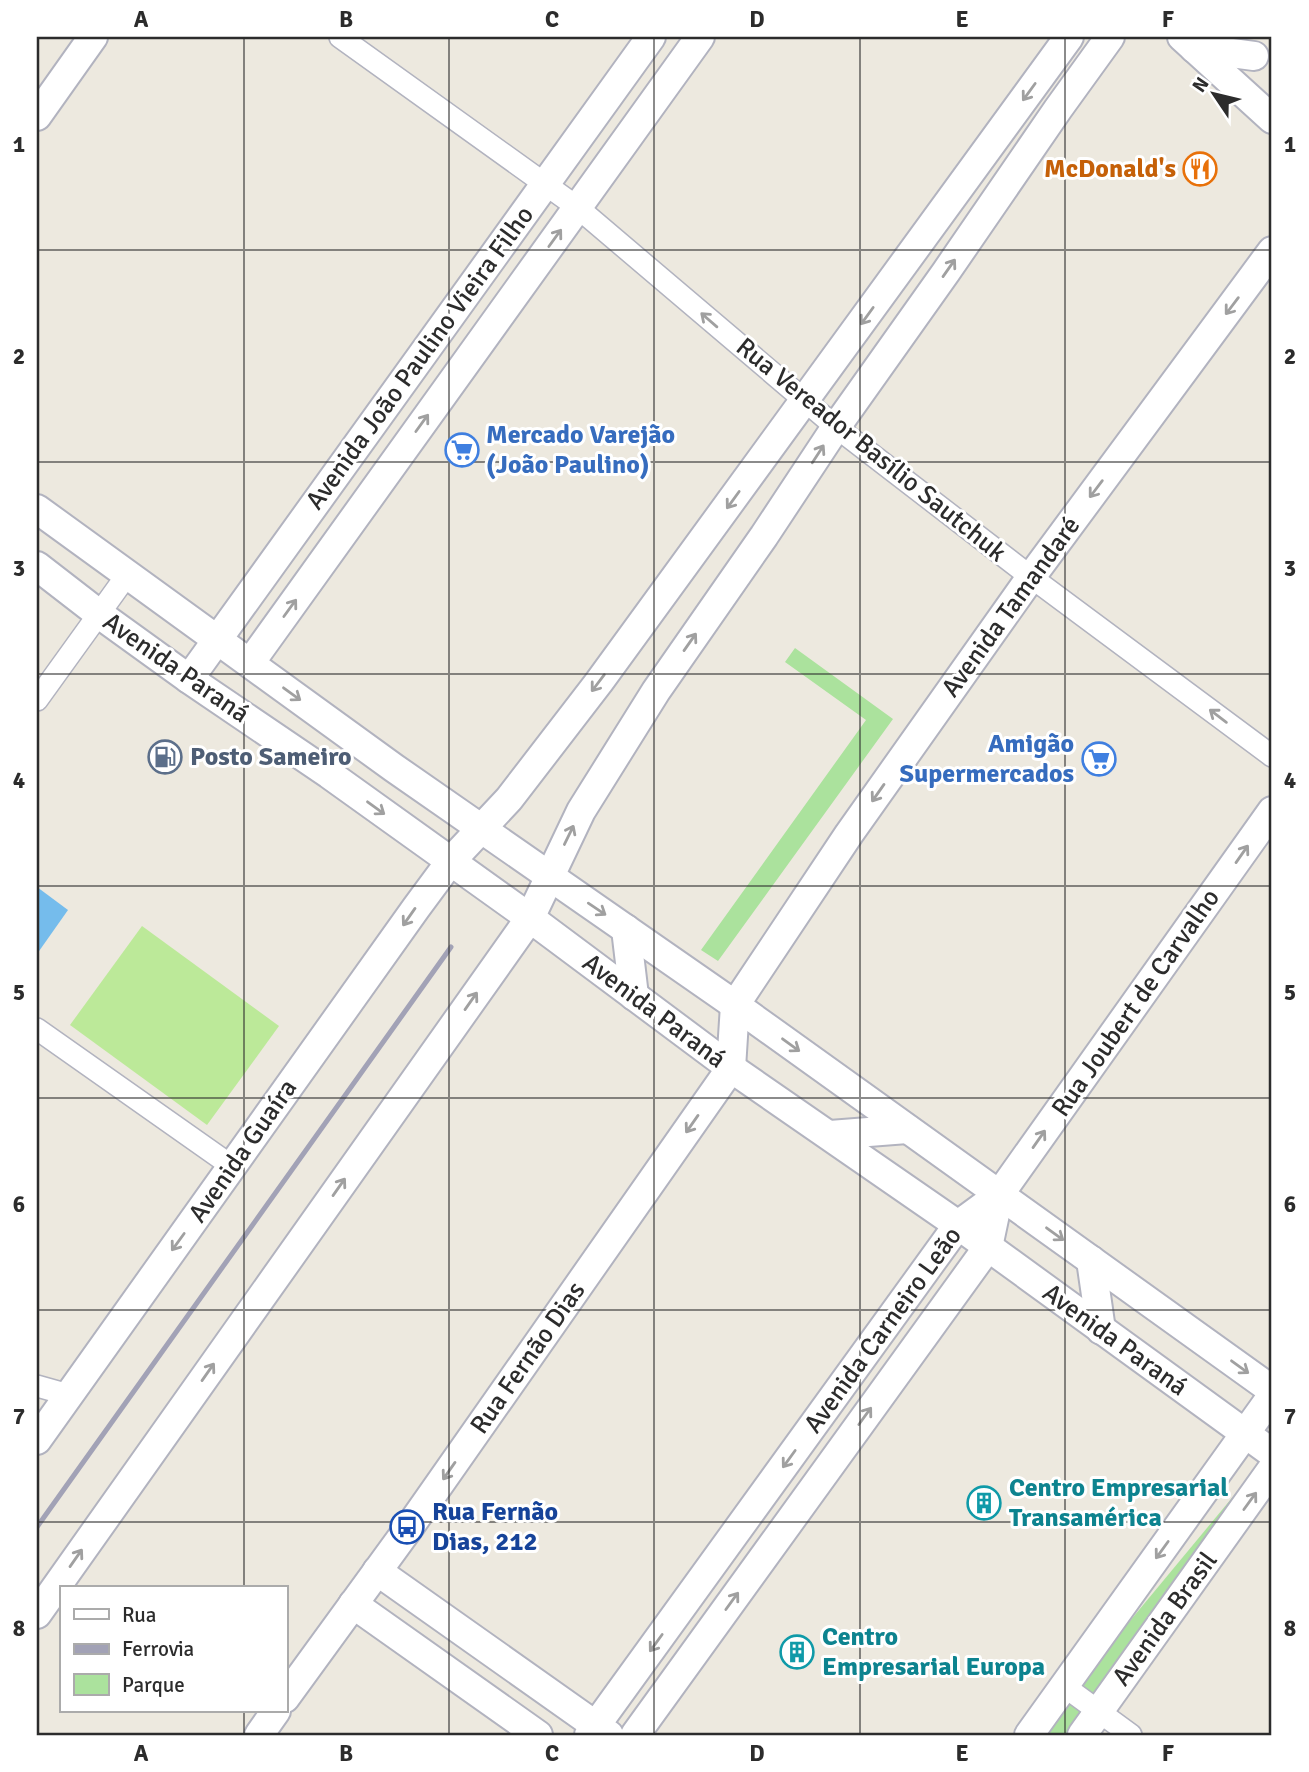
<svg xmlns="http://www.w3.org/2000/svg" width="1309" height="1772" font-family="Signika,sans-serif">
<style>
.green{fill:#abe29d}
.pitch{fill:#bce999}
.water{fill:#75bcec}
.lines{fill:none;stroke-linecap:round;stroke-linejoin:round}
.street-casing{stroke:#b2b3bf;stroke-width:24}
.secondary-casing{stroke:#b2b3bf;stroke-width:32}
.street{stroke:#fff;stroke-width:21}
.secondary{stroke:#fff;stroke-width:28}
.rail{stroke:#a2a2b6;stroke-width:5}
.oneway{stroke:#a0a0a0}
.grid{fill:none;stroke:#2c2c2c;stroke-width:2;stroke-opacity:0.55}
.labels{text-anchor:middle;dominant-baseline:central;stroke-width:6;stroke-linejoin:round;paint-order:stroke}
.food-label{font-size:26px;font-weight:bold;fill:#c56008;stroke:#fff;text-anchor:end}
.street-label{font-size:26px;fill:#2c2c2c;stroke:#fff}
.shop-label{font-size:26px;font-weight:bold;fill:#366cbe;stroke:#fff;text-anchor:start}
.service-label{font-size:26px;font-weight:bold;fill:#4e5e75;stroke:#fff;text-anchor:start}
.culture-label{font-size:26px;font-weight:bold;fill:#0d838f;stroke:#fff;text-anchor:start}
.transit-label{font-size:26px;font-weight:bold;fill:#164399;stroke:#fff;text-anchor:start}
.neatline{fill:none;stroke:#2c2c2c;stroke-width:2.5}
.grid-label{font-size:23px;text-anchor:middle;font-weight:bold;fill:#2c2c2c}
</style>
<rect width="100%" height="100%" fill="#ede9df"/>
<g class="green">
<polygon points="795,648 893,719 718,961 701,950 866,720 785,662"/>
<polygon points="1270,1452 1070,1735 1040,1735 1071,1692"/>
</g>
<polygon class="pitch" points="142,926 279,1026 207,1125 70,1025"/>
<polygon class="water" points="37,887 68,910 37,954"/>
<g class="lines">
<defs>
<g id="street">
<polyline points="340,37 577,207 836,427 1031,577 1272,756"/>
<polyline points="37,700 127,575"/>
<polyline points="37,1029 233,1167"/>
<polyline points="37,1386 69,1395"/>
<polyline points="1064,1686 1131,1735"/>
</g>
<g id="secondary">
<polyline points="1182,37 1272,119"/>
<polyline points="1194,48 1254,56"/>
<polyline points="37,116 93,37"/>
<polyline points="37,509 394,768 735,1005 1272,1390"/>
<polyline points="37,566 99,614 189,679 329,774 530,918 731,1068 958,1225 1272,1453"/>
<polyline points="250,663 700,37"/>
<polyline points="189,679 651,37"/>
<polyline points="626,929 634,996"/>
<polyline points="735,1005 849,834 1031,577 1272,251"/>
<polyline points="830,1135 907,1129"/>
<polyline points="1091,1260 1101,1330"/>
<polyline points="37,1440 416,908 450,862 509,799 599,682 1069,37"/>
<polyline points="377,1571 609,1735"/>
<polyline points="353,1604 538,1735"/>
<polyline points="37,1614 530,918 581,811 656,691 764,536 836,427 946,272 1058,109 1110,37"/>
<polyline points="285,1698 408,1529 731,1068 735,1005"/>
<polyline points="259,1735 276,1711"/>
<polyline points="589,1735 958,1225 999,1195 1272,811"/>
<polyline points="635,1735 988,1247 999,1195"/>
<polyline points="1029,1735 1272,1396"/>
<polyline points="1082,1735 1272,1469"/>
</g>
</defs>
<use href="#street" class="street-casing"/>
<use href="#secondary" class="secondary-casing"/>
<use href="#street" class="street"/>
<use href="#secondary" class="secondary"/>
<polyline class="rail" points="37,1527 451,947"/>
</g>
<defs><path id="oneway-shaft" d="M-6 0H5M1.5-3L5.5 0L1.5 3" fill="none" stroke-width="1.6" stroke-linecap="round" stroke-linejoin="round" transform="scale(1.75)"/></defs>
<g class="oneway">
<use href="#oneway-shaft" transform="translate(1029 92) rotate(126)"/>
<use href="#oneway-shaft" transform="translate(555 238) rotate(-54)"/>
<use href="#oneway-shaft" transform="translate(949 268) rotate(-55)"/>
<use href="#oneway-shaft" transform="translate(1232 306) rotate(127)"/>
<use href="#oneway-shaft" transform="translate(867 316) rotate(126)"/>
<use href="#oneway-shaft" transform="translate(709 320) rotate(-139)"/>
<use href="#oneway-shaft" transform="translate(422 423) rotate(-54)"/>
<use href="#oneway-shaft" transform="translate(818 454) rotate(-57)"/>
<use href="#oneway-shaft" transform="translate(1096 489) rotate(127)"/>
<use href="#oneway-shaft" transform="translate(733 500) rotate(126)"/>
<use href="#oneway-shaft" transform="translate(290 608) rotate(-54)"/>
<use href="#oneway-shaft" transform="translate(690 642) rotate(-55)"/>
<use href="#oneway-shaft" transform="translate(598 683) rotate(127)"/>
<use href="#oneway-shaft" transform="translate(292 694) rotate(36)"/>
<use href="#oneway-shaft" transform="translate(1218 716) rotate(-143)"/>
<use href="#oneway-shaft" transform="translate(878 793) rotate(125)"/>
<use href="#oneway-shaft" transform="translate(376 808) rotate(36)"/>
<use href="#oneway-shaft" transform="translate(569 835) rotate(-64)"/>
<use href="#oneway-shaft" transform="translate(1242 854) rotate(-55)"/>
<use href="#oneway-shaft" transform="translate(597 909) rotate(34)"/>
<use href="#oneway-shaft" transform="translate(409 917) rotate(125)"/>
<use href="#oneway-shaft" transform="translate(471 1001) rotate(-55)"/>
<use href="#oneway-shaft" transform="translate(791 1045) rotate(36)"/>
<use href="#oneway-shaft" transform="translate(692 1124) rotate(125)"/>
<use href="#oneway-shaft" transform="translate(1039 1139) rotate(-55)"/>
<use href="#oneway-shaft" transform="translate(339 1187) rotate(-55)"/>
<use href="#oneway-shaft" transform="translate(1055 1234) rotate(36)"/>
<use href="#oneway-shaft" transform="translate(178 1242) rotate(126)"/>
<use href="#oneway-shaft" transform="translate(1240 1367) rotate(36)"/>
<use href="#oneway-shaft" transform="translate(208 1372) rotate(-55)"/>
<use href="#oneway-shaft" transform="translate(865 1416) rotate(-54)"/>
<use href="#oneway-shaft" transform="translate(789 1459) rotate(126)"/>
<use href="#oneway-shaft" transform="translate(449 1471) rotate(125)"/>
<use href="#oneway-shaft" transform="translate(1250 1501) rotate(-54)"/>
<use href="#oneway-shaft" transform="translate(1162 1550) rotate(126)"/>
<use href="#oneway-shaft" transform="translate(76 1558) rotate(-55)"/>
<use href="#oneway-shaft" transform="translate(732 1601) rotate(-54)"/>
<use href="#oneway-shaft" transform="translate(656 1643) rotate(126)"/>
</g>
<path class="grid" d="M 244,37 L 244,1588M 449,37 L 449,1735M 654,37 L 654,1735M 860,37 L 860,1735M 1065,37 L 1065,1735M 37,250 L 1272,250M 37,462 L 1272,462M 37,674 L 1272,674M 37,886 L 1272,886M 37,1098 L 1272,1098M 37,1310 L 1272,1310M 37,1522 L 1272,1522M 244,1711 L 244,1735"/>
<defs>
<symbol id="restaurant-ring" viewBox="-11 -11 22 22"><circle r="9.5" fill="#fff" stroke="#e8710a" stroke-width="1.5"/><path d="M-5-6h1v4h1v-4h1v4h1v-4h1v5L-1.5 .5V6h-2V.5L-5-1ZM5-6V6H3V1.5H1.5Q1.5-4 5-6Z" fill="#e8710a"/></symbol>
<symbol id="supermarket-ring" viewBox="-11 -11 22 22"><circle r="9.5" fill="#fff" stroke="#3f7fe0" stroke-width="1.5"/><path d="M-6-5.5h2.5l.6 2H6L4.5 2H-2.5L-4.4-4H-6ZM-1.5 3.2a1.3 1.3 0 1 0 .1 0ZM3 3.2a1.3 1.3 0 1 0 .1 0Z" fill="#3f7fe0"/></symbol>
<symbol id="fuel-ring" viewBox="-11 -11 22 22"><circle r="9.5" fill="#fff" stroke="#5c6f8a" stroke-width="1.5"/><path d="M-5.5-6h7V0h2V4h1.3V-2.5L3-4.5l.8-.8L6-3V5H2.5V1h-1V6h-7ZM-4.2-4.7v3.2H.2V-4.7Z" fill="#5c6f8a"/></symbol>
<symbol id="building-ring" viewBox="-11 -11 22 22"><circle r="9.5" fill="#fff" stroke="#0f9aa8" stroke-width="1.5"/><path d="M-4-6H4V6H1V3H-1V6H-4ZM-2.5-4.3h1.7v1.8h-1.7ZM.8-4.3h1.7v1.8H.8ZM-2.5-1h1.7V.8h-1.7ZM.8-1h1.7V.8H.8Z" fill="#0f9aa8"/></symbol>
<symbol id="bus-ring" viewBox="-11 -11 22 22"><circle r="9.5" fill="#fff" stroke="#1a4fb4" stroke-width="1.5"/><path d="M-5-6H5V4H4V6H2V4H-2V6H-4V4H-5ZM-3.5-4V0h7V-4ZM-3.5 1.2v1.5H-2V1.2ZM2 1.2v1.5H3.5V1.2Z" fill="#1a4fb4"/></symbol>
</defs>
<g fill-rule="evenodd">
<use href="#restaurant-ring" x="1181" y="150" width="38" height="38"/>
<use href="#supermarket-ring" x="443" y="431" width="38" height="38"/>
<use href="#fuel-ring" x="146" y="738" width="38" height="38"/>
<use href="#supermarket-ring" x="1080" y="740" width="38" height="38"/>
<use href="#building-ring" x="965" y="1484" width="38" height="38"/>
<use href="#bus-ring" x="388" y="1508" width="38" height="38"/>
<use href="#building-ring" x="778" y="1633" width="38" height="38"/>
</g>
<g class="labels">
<g class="food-label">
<text x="1176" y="169">McDonald's</text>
</g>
<g class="street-label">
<text transform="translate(420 358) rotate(-54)">Avenida João Paulino Vieira Filho</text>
<text transform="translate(871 450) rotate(39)">Rua Vereador Basílio Sautchuk</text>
<text transform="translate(1011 607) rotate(-54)">Avenida Tamandaré</text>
<text transform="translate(176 668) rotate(35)">Avenida Paraná</text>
<text transform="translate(1136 1003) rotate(-55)">Rua Joubert de Carvalho</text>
<text transform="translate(654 1011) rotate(37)">Avenida Paraná</text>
<text transform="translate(243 1151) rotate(-55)">Avenida Guaíra</text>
<text transform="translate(883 1330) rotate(-54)">Avenida Carneiro Leão</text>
<text transform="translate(1115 1340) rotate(36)">Avenida Paraná</text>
<text transform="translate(528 1358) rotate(-55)">Rua Fernão Dias</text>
<text transform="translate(1165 1619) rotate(-54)">Avenida Brasil</text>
</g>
<g class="shop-label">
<text x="486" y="435">Mercado Varejão<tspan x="486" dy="30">(João Paulino)</tspan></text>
<text x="1074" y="744" text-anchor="end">Amigão<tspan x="1074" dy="30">Supermercados</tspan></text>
</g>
<g class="service-label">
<text x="190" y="757">Posto Sameiro</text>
</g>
<g class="culture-label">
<text x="1009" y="1488">Centro Empresarial<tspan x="1009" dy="30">Transamérica</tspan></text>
<text x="822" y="1637">Centro<tspan x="822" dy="30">Empresarial Europa</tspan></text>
</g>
<g class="transit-label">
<text x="432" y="1512">Rua Fernão<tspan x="432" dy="30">Dias, 212</tspan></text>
</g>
</g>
<rect width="1309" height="1772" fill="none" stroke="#ffffff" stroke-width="77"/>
<rect x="60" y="1586" width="228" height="126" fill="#ffffff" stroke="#ababab" stroke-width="2"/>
<rect x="74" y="1609" width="35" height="10" fill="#ffffff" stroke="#ababab" stroke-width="2"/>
<text x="122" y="1622" font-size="21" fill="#2c2c2c">Rua</text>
<rect x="74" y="1644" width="35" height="10" fill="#a2a2b6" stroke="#ababab" stroke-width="2"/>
<text x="122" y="1656" font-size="21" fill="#2c2c2c">Ferrovia</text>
<rect x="74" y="1674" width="35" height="21" fill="#abe29d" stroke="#ababab" stroke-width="2"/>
<text x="122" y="1692" font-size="21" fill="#2c2c2c">Parque</text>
<g transform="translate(1214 94) rotate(305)" stroke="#ffffff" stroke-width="5" paint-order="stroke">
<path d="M0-5L12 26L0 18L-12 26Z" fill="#2c2c2c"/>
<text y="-10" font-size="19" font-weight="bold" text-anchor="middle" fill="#2c2c2c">N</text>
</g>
<rect x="38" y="38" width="1232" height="1696" class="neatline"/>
<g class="grid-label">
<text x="141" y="27">A</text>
<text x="346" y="27">B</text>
<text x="552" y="27">C</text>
<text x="757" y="27">D</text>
<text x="962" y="27">E</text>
<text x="1168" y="27">F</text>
<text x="19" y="152">1</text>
<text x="1290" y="152">1</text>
<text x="19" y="364">2</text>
<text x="1290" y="364">2</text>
<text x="19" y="576">3</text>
<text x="1290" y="576">3</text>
<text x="19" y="788">4</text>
<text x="1290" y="788">4</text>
<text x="19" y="1000">5</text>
<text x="1290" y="1000">5</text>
<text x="19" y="1212">6</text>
<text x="1290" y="1212">6</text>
<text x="19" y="1424">7</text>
<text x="1290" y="1424">7</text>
<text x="19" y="1636">8</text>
<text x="1290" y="1636">8</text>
<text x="141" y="1761">A</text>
<text x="346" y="1761">B</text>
<text x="552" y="1761">C</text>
<text x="757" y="1761">D</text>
<text x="962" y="1761">E</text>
<text x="1168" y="1761">F</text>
</g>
</svg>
